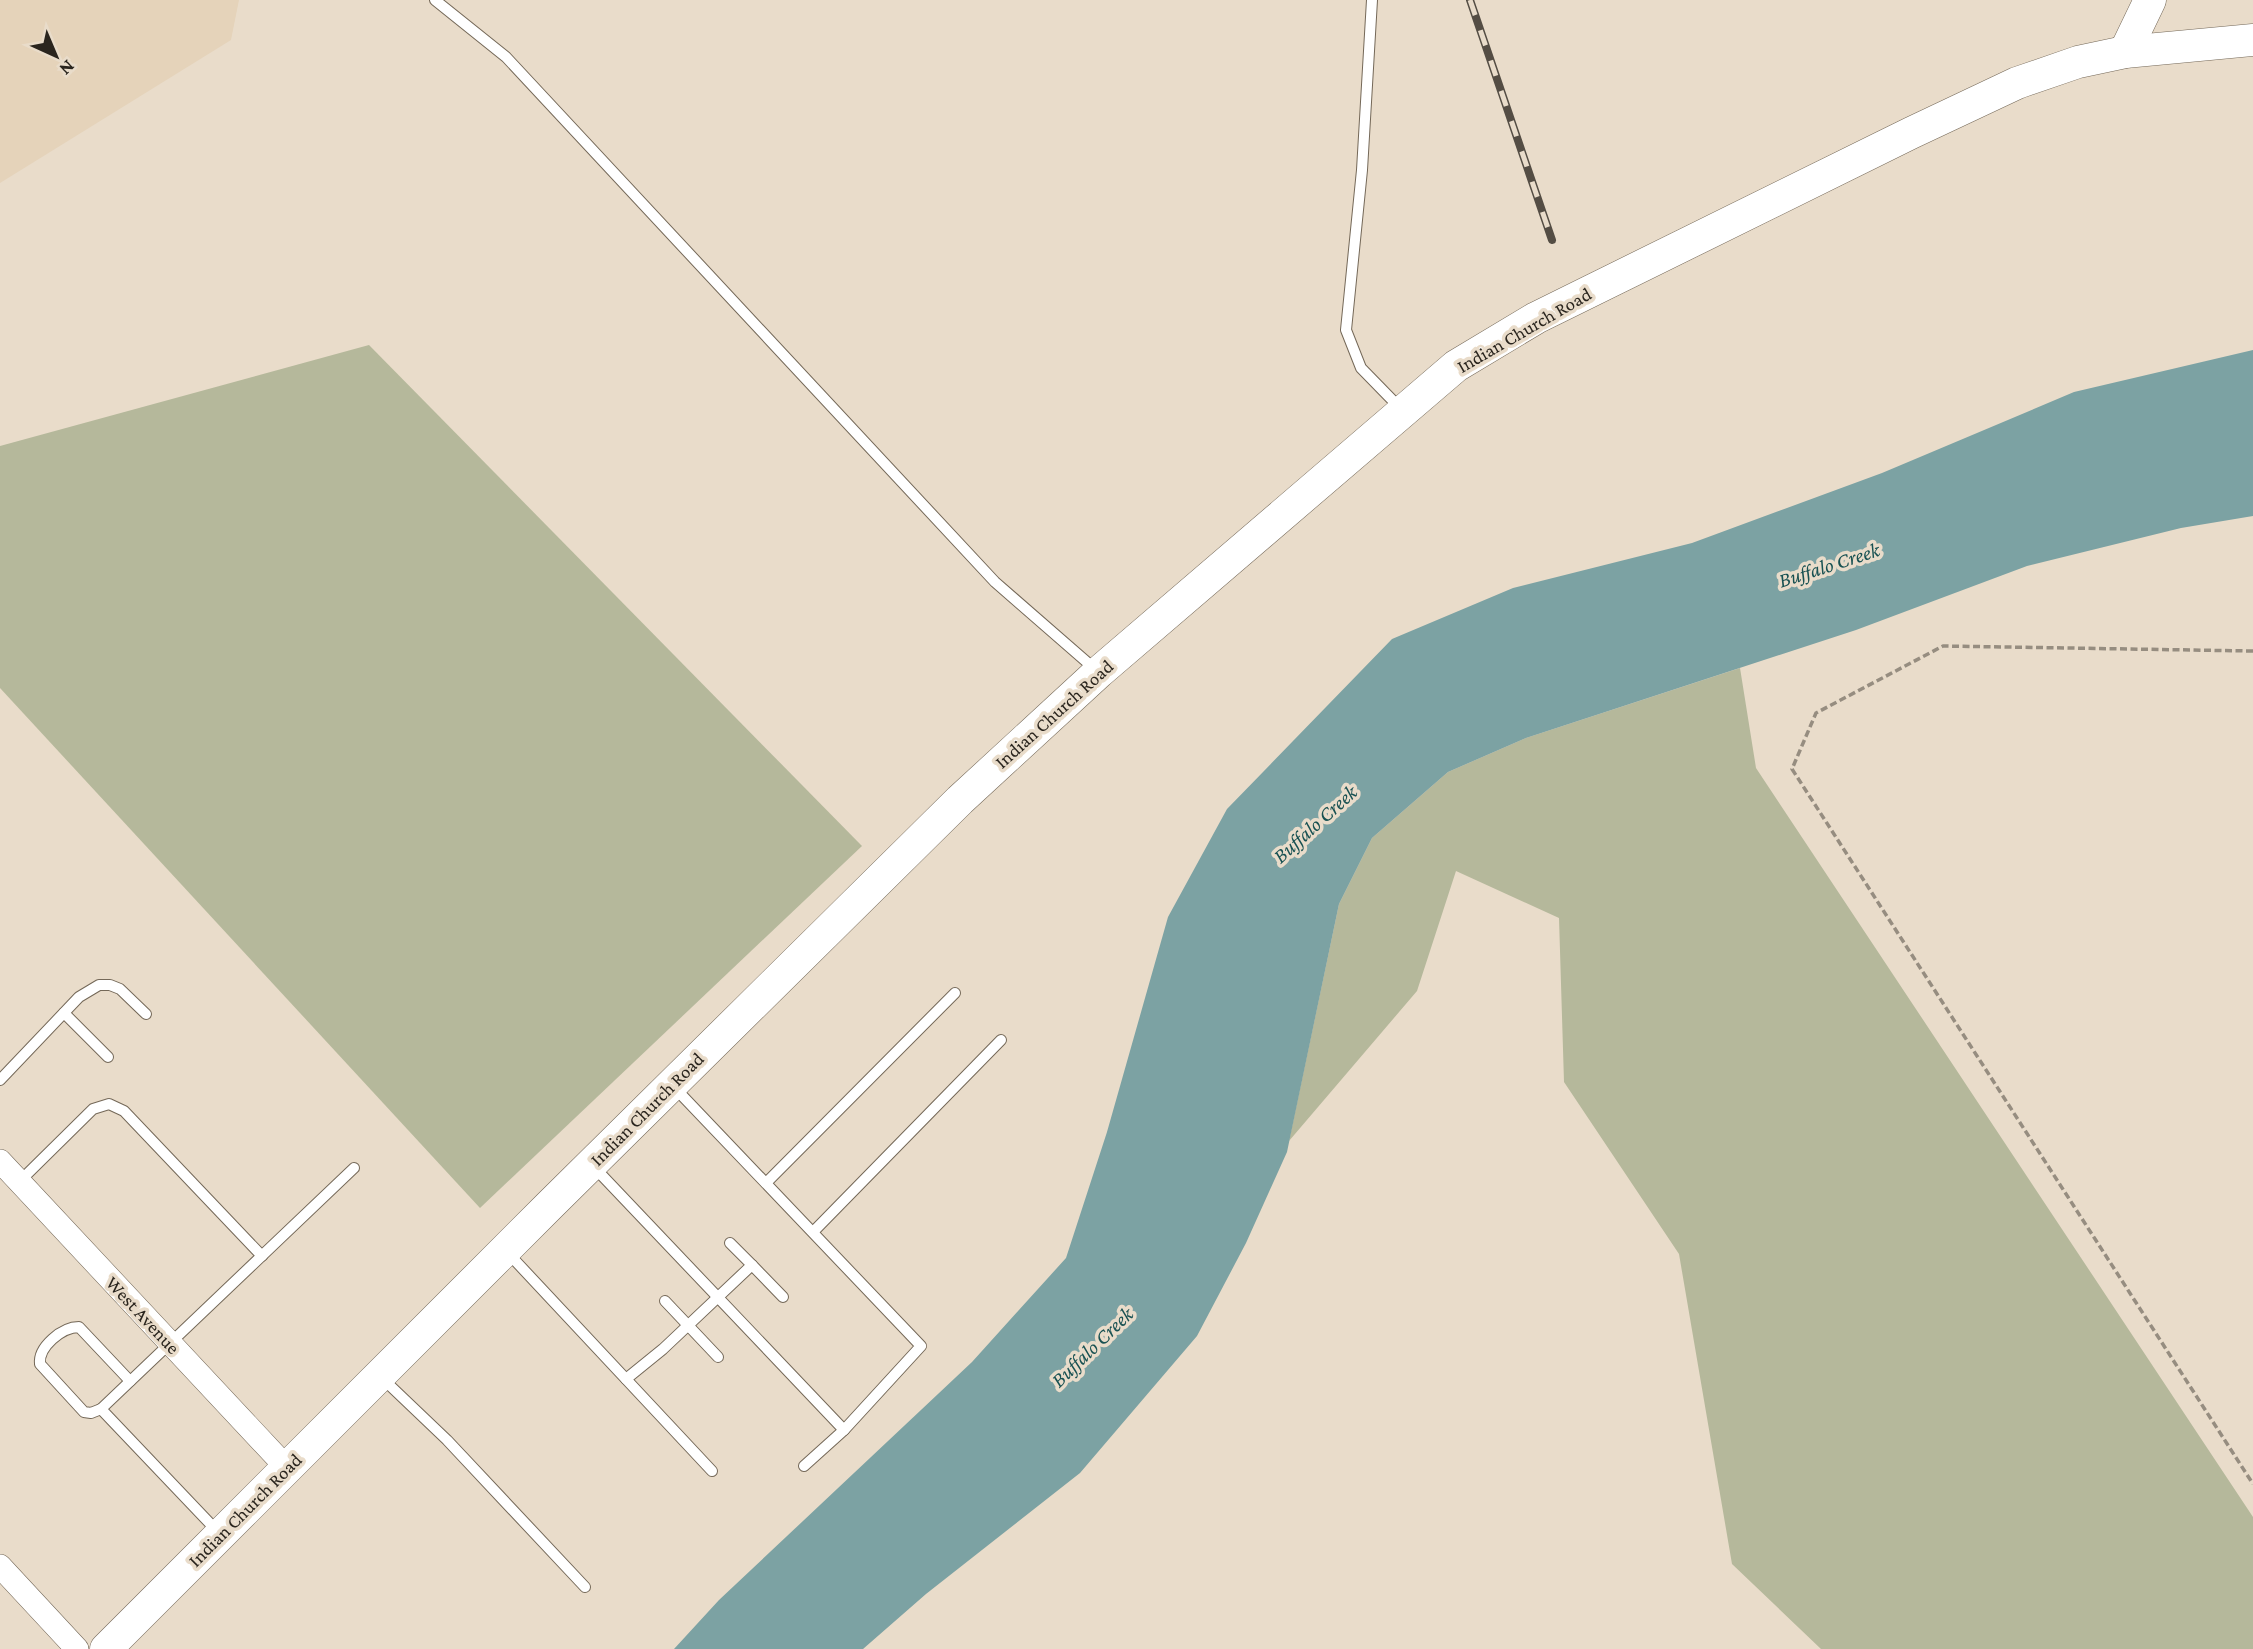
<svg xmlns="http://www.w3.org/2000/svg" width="2253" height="1649" font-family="'Crimson Pro',serif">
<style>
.built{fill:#e5d3ba}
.green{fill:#b5b89b}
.water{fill:#7ca2a3}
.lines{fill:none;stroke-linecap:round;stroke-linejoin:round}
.lane-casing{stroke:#746858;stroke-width:12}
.street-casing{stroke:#746858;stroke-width:24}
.secondary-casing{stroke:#746858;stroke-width:33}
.path{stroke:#968d80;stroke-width:3.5;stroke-dasharray:7 3.5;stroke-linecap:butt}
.lane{stroke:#fff;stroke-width:10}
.street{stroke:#fff;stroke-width:23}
.secondary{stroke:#fff;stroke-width:32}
.rail-casing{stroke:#544d44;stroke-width:8}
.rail{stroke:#e9dcca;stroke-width:5;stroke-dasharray:16;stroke-linecap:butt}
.labels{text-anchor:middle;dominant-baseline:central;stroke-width:7;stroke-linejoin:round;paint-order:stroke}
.street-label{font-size:19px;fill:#2a251e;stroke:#e9dcca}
.water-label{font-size:21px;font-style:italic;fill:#185152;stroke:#e9dcca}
</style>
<rect width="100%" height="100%" fill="#e9dcca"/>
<polygon class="built" points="0,0 239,0 231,40 0,183"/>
<g class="green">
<polygon points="369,345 862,846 480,1208 0,688 0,446"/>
<polygon points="1740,668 1756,768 2253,1517 2253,1649 1821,1649 1732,1564 1679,1254 1564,1082 1559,918 1456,871 1417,991 1289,1141 1339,904 1372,838 1448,772 1526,738"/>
</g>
<polygon class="water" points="2253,350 2253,516 2181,528 2027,566 1856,630 1526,738 1448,772 1372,838 1339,904 1287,1152 1246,1243 1197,1336 1080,1473 926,1594 863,1649 674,1649 719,1600 972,1362 1066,1258 1107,1132 1168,917 1227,809 1392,639 1513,588 1692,543 1882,473 2074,392"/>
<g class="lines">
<defs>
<g id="lane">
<polyline points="435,0 506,57 995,582 1096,670"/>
<polyline points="1372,0 1362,170 1346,330 1361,368 1401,409"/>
<polyline points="64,1013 108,1057"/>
<polyline points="0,1080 79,997 99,985 110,985 120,989 146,1014"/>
<polyline points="673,1086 921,1346 844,1430"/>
<polyline points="593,1166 844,1430 804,1466"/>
<polyline points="19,1182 93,1109 109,1104 124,1111 262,1256"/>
<polyline points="766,1183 955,993"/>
<polyline points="813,1232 1001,1040"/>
<polyline points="508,1253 712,1471"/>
<polyline points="752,1265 783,1297"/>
<polyline points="665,1301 718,1357"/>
<polyline points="382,1378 447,1440 585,1587"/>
<polyline points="626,1379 663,1349 752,1265 730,1243"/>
<path d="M 101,1409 L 91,1413 L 84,1412 L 40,1364 C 38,1347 62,1327 79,1327 L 130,1381"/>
<polyline points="219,1533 101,1409 354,1168"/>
</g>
<g id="street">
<polyline points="0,1161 287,1468"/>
<polyline points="0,1566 77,1649"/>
</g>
<g id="secondary">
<polyline points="2125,52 2150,0"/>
<polyline points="106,1649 550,1205 960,800 1099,672 1456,366 1536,318 1911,133 2017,83 2078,62 2125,52 2253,40"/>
</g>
</defs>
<use href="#lane" class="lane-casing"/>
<use href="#street" class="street-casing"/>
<use href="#secondary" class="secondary-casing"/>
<polyline class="path" points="2253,651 1943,646 1816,713 1792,769 2253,1484"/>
<use href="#lane" class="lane"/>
<use href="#street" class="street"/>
<use href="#secondary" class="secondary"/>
<defs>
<polyline id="rail" points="1470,0 1552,240"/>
</defs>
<use href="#rail" class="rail-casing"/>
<use href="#rail" class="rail"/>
</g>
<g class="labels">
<g class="street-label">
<text transform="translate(1524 330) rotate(-30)">Indian Church Road</text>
<text transform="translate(1054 714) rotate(-42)">Indian Church Road</text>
<text transform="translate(647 1109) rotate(-45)">Indian Church Road</text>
<text transform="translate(143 1315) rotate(47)">West Avenue</text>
<text transform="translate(245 1510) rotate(-45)">Indian Church Road</text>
</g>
<g class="water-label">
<text transform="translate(1829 565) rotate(-18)">Buffalo Creek</text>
<text transform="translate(1315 824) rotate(-42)">Buffalo Creek</text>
<text transform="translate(1092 1347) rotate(-44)">Buffalo Creek</text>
</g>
</g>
<g transform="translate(56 56) rotate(136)" stroke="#e9dcca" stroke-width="5" paint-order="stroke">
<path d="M0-5L12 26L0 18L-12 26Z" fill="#2a251e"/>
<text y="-10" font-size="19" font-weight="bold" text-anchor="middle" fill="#2a251e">N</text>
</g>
</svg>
